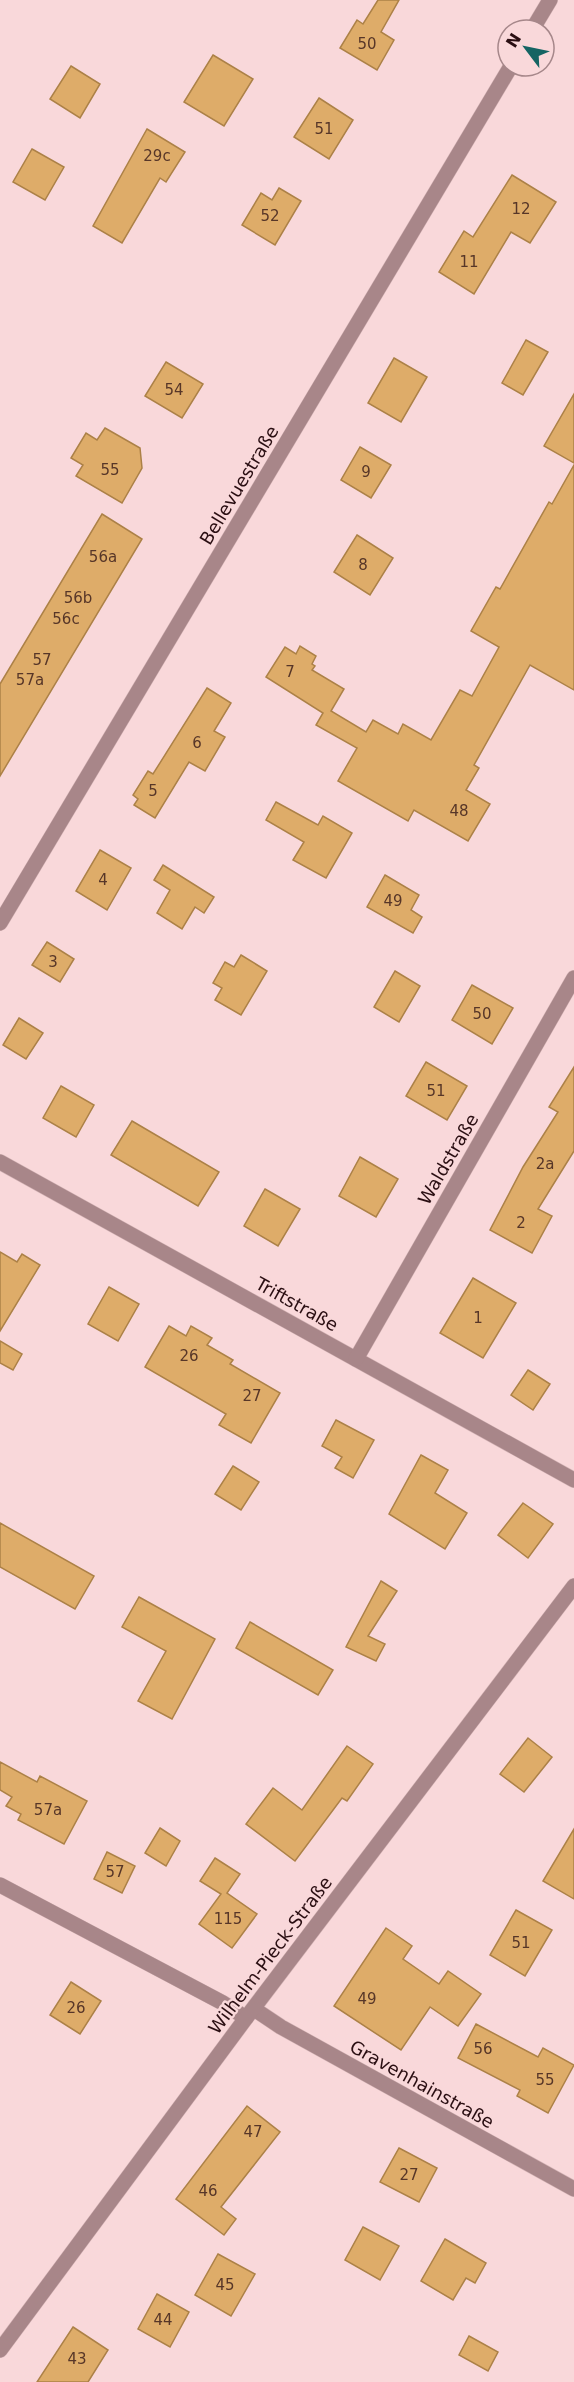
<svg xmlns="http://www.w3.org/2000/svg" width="574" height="2382" font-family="'DejaVu Sans',sans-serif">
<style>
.building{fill:#deac69;stroke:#ac8147;stroke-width:1.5}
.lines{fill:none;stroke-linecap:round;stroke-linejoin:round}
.minor-casing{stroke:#d4b4b6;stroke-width:16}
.minor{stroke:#a88689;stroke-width:15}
.labels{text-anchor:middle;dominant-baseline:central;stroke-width:4.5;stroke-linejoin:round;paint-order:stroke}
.number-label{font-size:15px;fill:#573628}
.street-label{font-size:18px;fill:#2a0e12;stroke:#f9d8da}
</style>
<rect width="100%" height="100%" fill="#f9d8da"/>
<g class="building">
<polygon points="378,0 399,0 381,32 394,40 377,70 340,48 357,20 363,24"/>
<polygon points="213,55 253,79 224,126 184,102"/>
<polygon points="71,66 100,84 80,118 50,99"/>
<polygon points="319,98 353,120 329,159 294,137"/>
<polygon points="147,129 185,152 166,182 160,178 122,243 93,226"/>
<polygon points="32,149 64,167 45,200 13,182"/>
<polygon points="512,175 556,202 530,243 511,232 474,294 439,272 464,231 473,237"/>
<polygon points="279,188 301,201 275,245 242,225 261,193 272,200"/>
<polygon points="526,340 548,352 523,395 502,383"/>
<polygon points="394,358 427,377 401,422 368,403"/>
<polygon points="166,362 203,384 182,418 145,396"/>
<polygon points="574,394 574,463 544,446"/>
<polygon points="105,428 140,448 142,468 122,503 76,476 83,465 71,458 86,433 97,440"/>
<polygon points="360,447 391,465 371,498 341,480"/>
<polygon points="574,465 574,690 530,665 474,765 479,768 466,790 490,804 468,841 414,810 408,821 338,781 357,748 316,725 323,713 266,677 285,647 296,654 300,646 316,656 312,664 315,666 312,670 344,689 331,711 366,732 373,720 398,734 403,724 431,740 460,690 472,696 499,647 471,631 496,587 500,589 549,502 552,504"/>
<polygon points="102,514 142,539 0,776 0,684"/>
<polygon points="357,535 393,558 370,595 334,572"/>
<polygon points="207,688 231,703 214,731 225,737 205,771 189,762 155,818 134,805 138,799 133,795 148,771 153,774"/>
<polygon points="276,802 318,825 323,816 352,833 326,878 293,860 304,842 266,820"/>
<polygon points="100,850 131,868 107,910 76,891"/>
<polygon points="163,865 214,897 204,913 195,907 182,929 157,913 170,890 154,880"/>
<polygon points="385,875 419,895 411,910 422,917 413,933 367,907"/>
<polygon points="47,942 74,959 60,982 32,965"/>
<polygon points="241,955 267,971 241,1015 215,1000 222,988 213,983 225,962 234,967"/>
<polygon points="395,971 420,986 399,1022 374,1007"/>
<polygon points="472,985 513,1008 492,1044 452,1020"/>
<polygon points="19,1018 43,1033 26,1059 3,1045"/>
<polygon points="426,1062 467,1086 447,1120 406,1096"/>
<polygon points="574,1067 574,1151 538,1209 552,1216 532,1253 490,1230 523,1167 558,1112 549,1107"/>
<polygon points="61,1086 94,1105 76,1137 43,1118"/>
<polygon points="132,1121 219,1172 198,1206 111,1155"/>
<polygon points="360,1157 398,1179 376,1217 339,1196"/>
<polygon points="265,1189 300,1209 278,1246 244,1226"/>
<polygon points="0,1252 17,1262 22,1254 40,1265 0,1331"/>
<polygon points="473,1278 516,1303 483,1358 440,1333"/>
<polygon points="109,1287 139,1304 118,1341 88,1324"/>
<polygon points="169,1326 186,1336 191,1326 212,1338 207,1345 233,1360 230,1364 280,1393 251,1443 219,1425 226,1414 145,1367"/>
<polygon points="0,1341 22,1354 13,1370 0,1363"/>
<polygon points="528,1370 550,1384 533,1410 511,1395"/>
<polygon points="336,1420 374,1440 353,1478 335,1468 342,1457 322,1446"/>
<polygon points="421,1455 448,1470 435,1493 467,1513 445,1549 389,1514"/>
<polygon points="233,1466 259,1482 241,1510 215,1494"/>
<polygon points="523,1503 553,1524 528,1558 498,1535"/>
<polygon points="0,1523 94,1576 75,1609 0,1567"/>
<polygon points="381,1581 397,1591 368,1636 385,1644 376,1661 346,1647"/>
<polygon points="139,1597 215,1639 172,1719 138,1701 166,1651 122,1627"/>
<polygon points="250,1622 333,1670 318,1695 236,1648"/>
<polygon points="528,1738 552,1757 524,1792 500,1774"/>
<polygon points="347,1746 373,1764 347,1801 342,1798 295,1861 246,1824 273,1788 302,1810"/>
<polygon points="0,1762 37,1782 40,1776 87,1801 64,1844 18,1820 21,1814 6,1806 12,1797 0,1790"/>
<polygon points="160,1828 180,1841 166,1866 145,1853"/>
<polygon points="574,1829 574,1899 543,1881"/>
<polygon points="107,1852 135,1866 122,1893 94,1879"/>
<polygon points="215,1858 240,1874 227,1893 257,1914 232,1948 199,1924 221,1894 200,1881"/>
<polygon points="516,1910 552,1930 525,1976 490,1955"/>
<polygon points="386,1928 412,1946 403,1959 439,1984 448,1971 481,1994 458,2026 430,2007 401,2050 334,2006"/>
<polygon points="71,1982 101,2001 80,2034 50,2015"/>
<polygon points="476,2024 538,2057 543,2048 574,2065 548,2113 517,2096 520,2090 458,2058"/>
<polygon points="247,2106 280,2132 221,2207 236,2219 224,2235 176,2199"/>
<polygon points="399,2148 437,2168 419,2202 380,2182"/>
<polygon points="363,2227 399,2246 380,2280 345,2260"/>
<polygon points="445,2239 486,2263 475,2283 466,2278 453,2300 421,2281"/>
<polygon points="218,2254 255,2274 231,2316 195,2295"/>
<polygon points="157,2294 189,2312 170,2347 138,2329"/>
<polygon points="73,2327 108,2350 88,2382 37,2382"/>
<polygon points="469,2336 498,2352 488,2371 459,2355"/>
</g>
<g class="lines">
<defs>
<g id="minor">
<polyline points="532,30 550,0"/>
<polyline points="0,923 511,66"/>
<polyline points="0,1162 574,1480"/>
<polyline points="356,1359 574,978"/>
<polyline points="0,1885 223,2003 246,2018"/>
<polyline points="254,2009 281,2027 574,2189"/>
<polyline points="0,2350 246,2018 574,1586"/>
</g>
</defs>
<use href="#minor" class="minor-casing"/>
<use href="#minor" class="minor"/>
</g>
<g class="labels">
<g class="number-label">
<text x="367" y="44">50</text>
<text x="324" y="129">51</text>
<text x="157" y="156">29c</text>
<text x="521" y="209">12</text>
<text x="270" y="216">52</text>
<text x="469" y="262">11</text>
<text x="174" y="390">54</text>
<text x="110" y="470">55</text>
<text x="366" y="472">9</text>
<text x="103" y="557">56a</text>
<text x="363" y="565">8</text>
<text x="78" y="598">56b</text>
<text x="66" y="619">56c</text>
<text x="42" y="660">57</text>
<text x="290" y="672">7</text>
<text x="30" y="680">57a</text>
<text x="197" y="743">6</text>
<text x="153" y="791">5</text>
<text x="459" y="811">48</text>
<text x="103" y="880">4</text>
<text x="393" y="901">49</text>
<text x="53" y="962">3</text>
<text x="482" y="1014">50</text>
<text x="436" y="1091">51</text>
<text x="545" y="1164">2a</text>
<text x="521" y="1223">2</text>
<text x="478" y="1318">1</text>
<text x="189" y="1356">26</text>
<text x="252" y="1396">27</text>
<text x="48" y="1810">57a</text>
<text x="115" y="1872">57</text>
<text x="228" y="1919">115</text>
<text x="521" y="1943">51</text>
<text x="367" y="1999">49</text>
<text x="76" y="2008">26</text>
<text x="483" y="2049">56</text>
<text x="545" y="2080">55</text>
<text x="253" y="2132">47</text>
<text x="409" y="2175">27</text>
<text x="208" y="2191">46</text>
<text x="225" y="2285">45</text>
<text x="163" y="2320">44</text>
<text x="77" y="2359">43</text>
</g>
<g class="street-label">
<text transform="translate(239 485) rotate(-59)">Bellevuestraße</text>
<text transform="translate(448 1159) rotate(-60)">Waldstraße</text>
<text transform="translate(297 1304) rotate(29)">Triftstraße</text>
<text transform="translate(270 1955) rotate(-53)">Wilhelm-Pieck-Straße</text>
<text transform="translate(422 2084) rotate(29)">Gravenhainstraße</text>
</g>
</g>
<g transform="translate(526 48) rotate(302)"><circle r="28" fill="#f9d8da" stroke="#a6878a" stroke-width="1.5"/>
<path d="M0-4.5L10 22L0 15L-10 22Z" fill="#156463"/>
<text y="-9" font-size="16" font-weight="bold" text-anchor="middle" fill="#2a0e12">N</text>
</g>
</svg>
